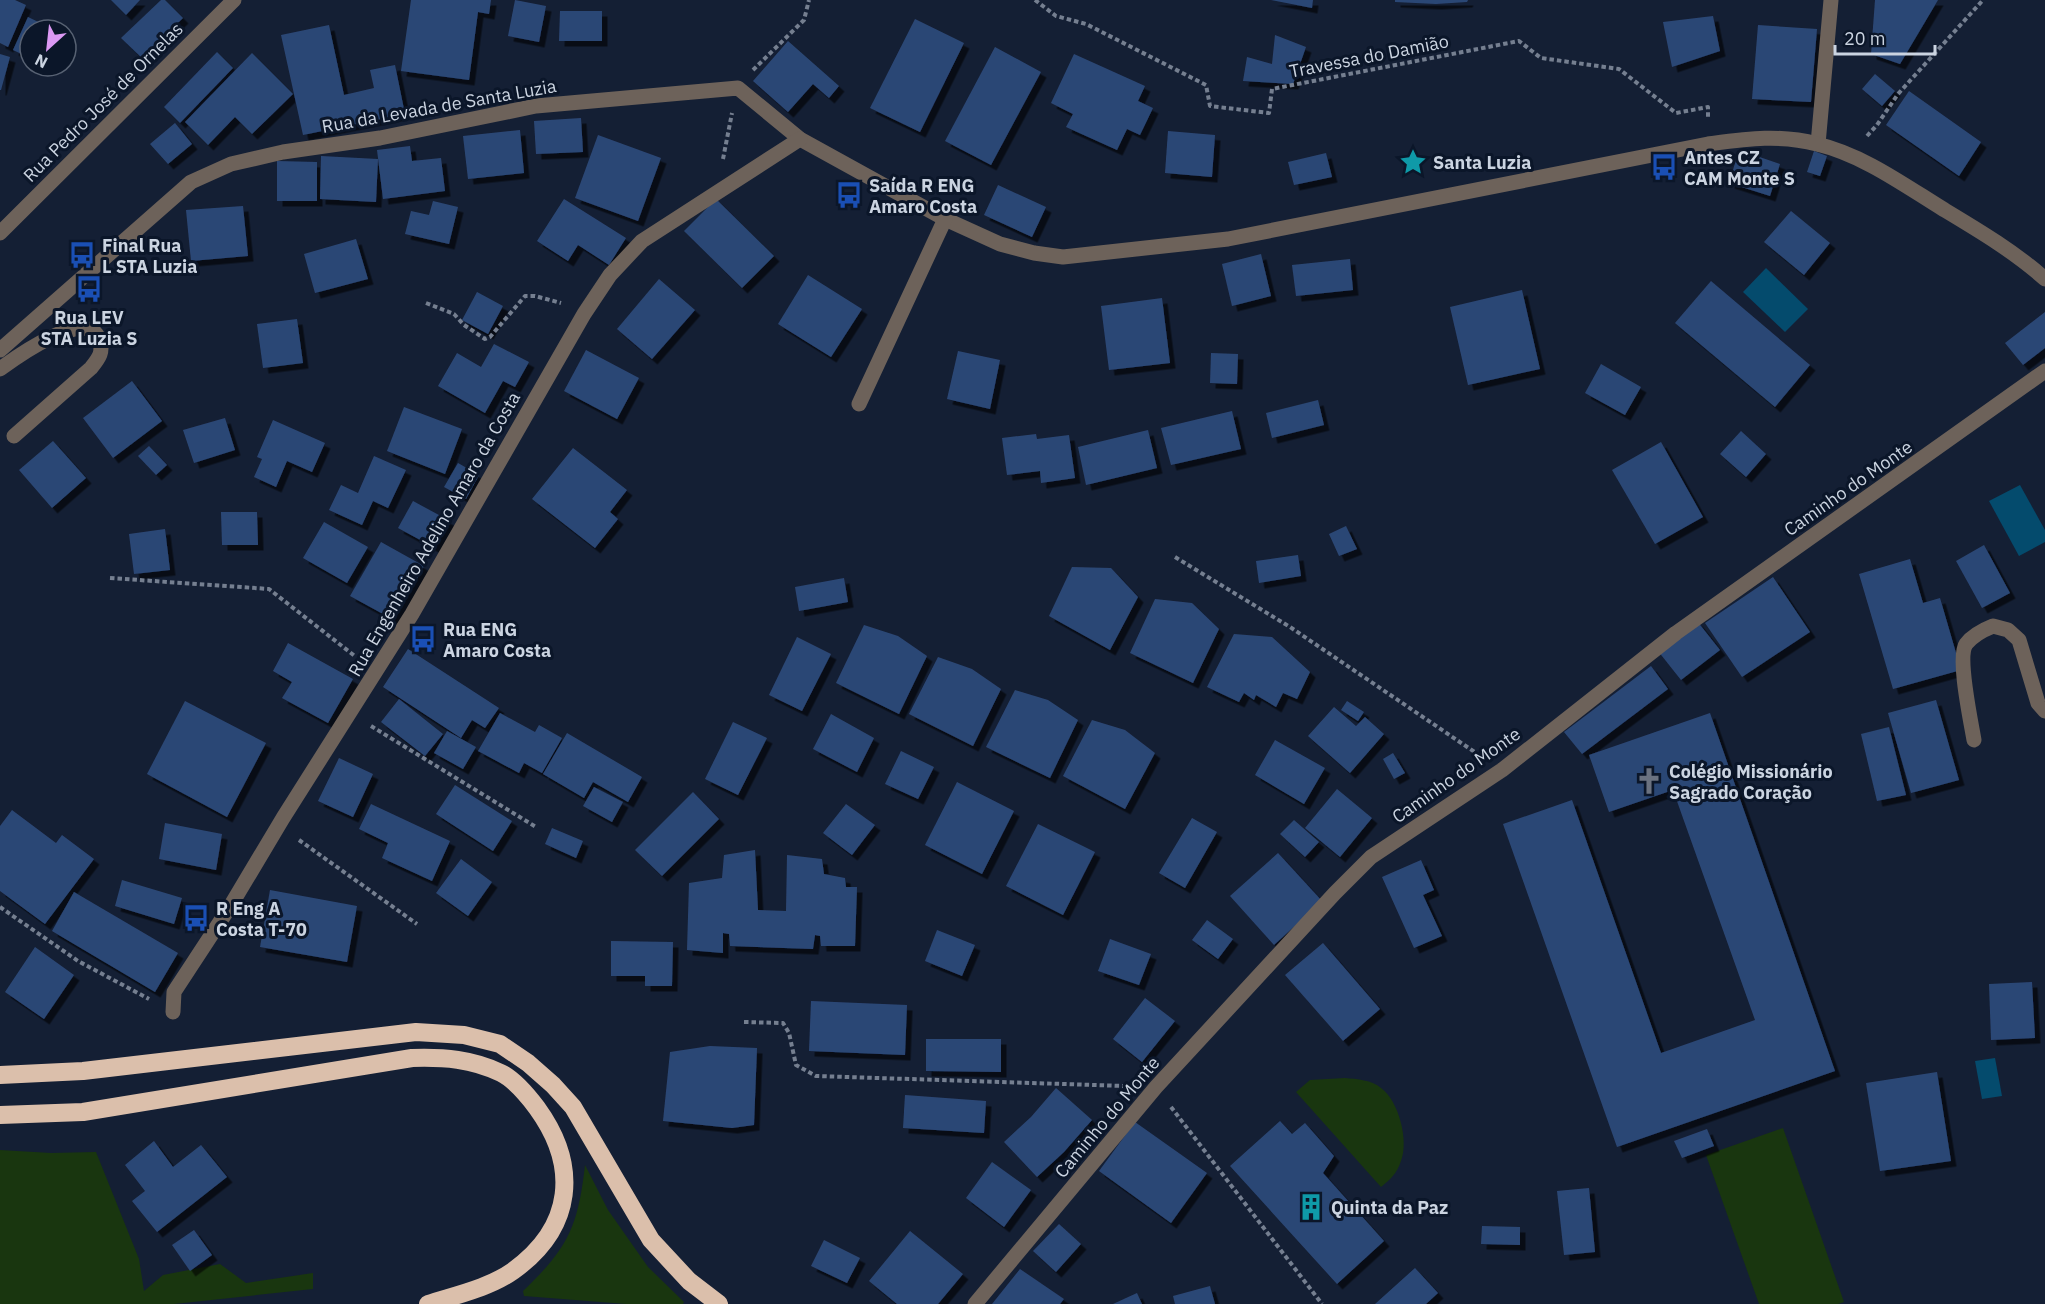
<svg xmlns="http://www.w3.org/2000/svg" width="2045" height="1304" font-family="'IBM Plex Sans',sans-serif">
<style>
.green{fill:#19360f}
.water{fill:#044b6d}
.building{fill:#2c4775;filter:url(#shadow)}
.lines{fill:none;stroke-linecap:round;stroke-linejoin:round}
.path{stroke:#757f90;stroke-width:4;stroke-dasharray:4.5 3;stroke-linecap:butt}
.minor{stroke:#6d625a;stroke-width:15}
.highway{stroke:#dbbfab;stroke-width:18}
.labels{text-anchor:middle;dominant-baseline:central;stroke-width:6;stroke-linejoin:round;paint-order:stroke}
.street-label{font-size:18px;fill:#cbd4e1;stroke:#0b1629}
.poi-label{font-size:18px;font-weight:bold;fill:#cbd4e1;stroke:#0b1629;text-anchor:start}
</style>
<defs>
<filter id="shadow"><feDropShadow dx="5.5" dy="5.5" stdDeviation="0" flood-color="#0009"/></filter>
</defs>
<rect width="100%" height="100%" fill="#141f34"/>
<g class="green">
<path d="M 1345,1078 C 1357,1079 1372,1080 1381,1088 C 1399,1101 1409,1141 1401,1161 C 1397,1173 1391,1179 1381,1187 L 1296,1092 L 1310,1080 Z"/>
<polygon points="1783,1128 1844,1302 1838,1304 1759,1304 1706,1155"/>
<polygon points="0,1150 51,1153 96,1152 139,1259 144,1291 163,1275 220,1264 246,1283 313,1273 313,1289 174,1304 0,1304"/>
<path d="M 585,1165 L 608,1210 L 648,1267 L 684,1302 L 683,1304 L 626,1304 L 524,1296 L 523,1291 C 568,1248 578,1227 585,1165 Z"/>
</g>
<g class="water">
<polygon points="1766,268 1808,309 1785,332 1743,292"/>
<polygon points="2020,485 2045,530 2045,542 2019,556 1989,501"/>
<polygon points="1995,1058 2002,1096 1982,1099 1975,1061"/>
</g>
<g class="building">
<polygon points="0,0 15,0 26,5 8,47 0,43"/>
<polygon points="111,0 140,0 126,15"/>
<polygon points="161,0 165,0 183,18 142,58 121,38"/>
<polygon points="411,0 491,0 489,14 478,12 469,80 401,71"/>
<polygon points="515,0 546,6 539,42 508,36"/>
<polygon points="1271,0 1313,0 1312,8"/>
<polygon points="1395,0 1468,0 1467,2 1436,4 1395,2"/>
<polygon points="1875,0 1938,0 1900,64 1871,54"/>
<polygon points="560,11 602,11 602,41 559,41"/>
<polygon points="1713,16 1720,51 1672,67 1663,22"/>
<polygon points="28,17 55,30 30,30 30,58 13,50"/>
<polygon points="915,19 964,43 920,132 870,108"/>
<polygon points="329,25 344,95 374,88 370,70 395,65 405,114 303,135 281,35"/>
<polygon points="1758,25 1817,29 1811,102 1752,99"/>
<polygon points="1275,35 1306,47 1293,84 1243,81 1247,57 1272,64"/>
<polygon points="788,41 839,86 829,98 813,84 788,112 753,81"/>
<polygon points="995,47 1041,72 991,165 945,141"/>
<polygon points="217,52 233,68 180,123 164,107"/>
<polygon points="252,53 293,94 252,134 235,117 208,145 185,122"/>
<polygon points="0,54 10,57 1,90 0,90"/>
<polygon points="1074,54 1145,86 1138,101 1153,108 1140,135 1127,129 1117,150 1066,127 1073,114 1051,103"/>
<polygon points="1875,74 1895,91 1882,106 1862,89"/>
<polygon points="1909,91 1981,142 1959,176 1886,125"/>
<polygon points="581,118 583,152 536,154 534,121"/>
<polygon points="175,123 192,144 168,164 150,144"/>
<polygon points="520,130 524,173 468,179 463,136"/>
<polygon points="1168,131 1215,135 1212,177 1165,173"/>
<polygon points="598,135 661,158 638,221 575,198"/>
<polygon points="410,146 412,161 441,158 445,191 383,199 377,150"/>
<polygon points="1739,150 1780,164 1770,196 1729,183"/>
<polygon points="1814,151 1827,156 1820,176 1807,172"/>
<polygon points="1326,153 1332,177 1294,185 1288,162"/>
<polygon points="321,156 378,159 376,202 320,199"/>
<polygon points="277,161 317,162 317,201 277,201"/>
<polygon points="998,185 1046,207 1032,237 984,215"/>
<polygon points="564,199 626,238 609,265 578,245 568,261 537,241"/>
<polygon points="716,199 774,256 742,288 684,231"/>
<polygon points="433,201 458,207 449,244 405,234 411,211 429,215"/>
<polygon points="243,206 248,256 191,261 186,210"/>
<polygon points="1791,211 1830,243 1804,275 1764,242"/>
<polygon points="356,239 368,279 315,293 304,254"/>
<polygon points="1261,254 1271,296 1232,306 1222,264"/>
<polygon points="1350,259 1353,290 1296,296 1292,265"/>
<polygon points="808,275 862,309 831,357 778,324"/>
<polygon points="659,279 695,310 652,359 617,329"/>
<polygon points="1711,281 1810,365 1775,407 1675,323"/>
<polygon points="1522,290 1540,369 1468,385 1450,307"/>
<polygon points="477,292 503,306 488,334 462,320"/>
<polygon points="1162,298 1170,363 1109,370 1101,306"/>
<polygon points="2045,312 2045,348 2023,365 2005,343"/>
<polygon points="297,319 303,363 263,368 257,324"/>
<polygon points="494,344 529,362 515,387 503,381 485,413 438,386 457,353 481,367"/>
<polygon points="586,350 639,378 617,419 564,391"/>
<polygon points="958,351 1000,360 990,409 947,399"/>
<polygon points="1211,353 1238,354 1237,384 1210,383"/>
<polygon points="1601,364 1641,387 1625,415 1585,393"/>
<polygon points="132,381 162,421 113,458 83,418"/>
<polygon points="1318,400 1324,425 1272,438 1266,413"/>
<polygon points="404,407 462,429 445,474 387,451"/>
<polygon points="1232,411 1241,449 1171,465 1161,428"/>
<polygon points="225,418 235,450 194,463 183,430"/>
<polygon points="273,420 325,443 312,472 287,461 276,487 254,477 262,459 257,457"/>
<polygon points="1148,430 1157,468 1086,485 1078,447"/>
<polygon points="1741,431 1766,454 1746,477 1720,454"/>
<polygon points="1036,434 1037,439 1069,435 1075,478 1041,483 1040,471 1007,475 1002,438"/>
<polygon points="53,441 86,478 52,508 19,470"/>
<polygon points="1661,442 1703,517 1655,544 1612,470"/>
<polygon points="149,446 167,465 156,475 138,456"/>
<polygon points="573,448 627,490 610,512 618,519 595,548 532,499"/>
<polygon points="374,456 406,470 388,508 373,501 362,525 329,510 341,485 358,493"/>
<polygon points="458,463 479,475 466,499 444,487"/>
<polygon points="413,501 450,521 435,548 398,528"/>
<polygon points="221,512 257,512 258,545 222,545"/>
<polygon points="324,522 368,547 347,583 303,558"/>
<polygon points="1346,526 1357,549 1339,556 1329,534"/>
<polygon points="165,529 170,570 134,574 129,534"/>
<polygon points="381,542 424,566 394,620 350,596"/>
<polygon points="1984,545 2010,593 1982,608 1956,561"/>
<polygon points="1298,555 1301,576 1259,583 1256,561"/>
<polygon points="1910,559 1923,603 1940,598 1961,670 1893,689 1859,574"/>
<polygon points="1072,567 1111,568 1138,597 1110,650 1049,616"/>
<polygon points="1773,577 1810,632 1742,677 1705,623"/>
<polygon points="844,578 848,602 799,611 795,587"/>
<polygon points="1155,599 1192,603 1219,629 1193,683 1130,653"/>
<polygon points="1697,621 1720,650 1681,680 1658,651"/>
<polygon points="864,625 898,636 927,656 899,714 836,683"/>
<polygon points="1234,634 1272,637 1310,672 1297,699 1283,693 1276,707 1256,695 1254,700 1244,693 1239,702 1207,687"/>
<polygon points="797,637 831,654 802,711 769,695"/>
<polygon points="288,643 353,679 328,723 282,698 292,682 273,671"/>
<polygon points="408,649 499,708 485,728 472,720 461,738 383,687"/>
<polygon points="938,657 972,669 1001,689 973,746 909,714"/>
<polygon points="1651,666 1668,689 1582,754 1564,732"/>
<polygon points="1015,690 1048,700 1078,720 1050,778 986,747"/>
<polygon points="399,699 443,734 425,756 381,722"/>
<polygon points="1936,700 1959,780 1911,793 1888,713"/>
<polygon points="185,701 266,743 227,817 147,774"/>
<polygon points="1347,701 1364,712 1358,721 1341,710"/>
<polygon points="1334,707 1356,726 1365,717 1384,734 1350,773 1308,736"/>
<polygon points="500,713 535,732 539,725 562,738 542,773 524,763 519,773 478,751"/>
<polygon points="1710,713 1835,1071 1617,1147 1503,824 1572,800 1661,1053 1755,1020 1673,790 1609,812 1589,755"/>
<polygon points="831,714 874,738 857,772 813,749"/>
<polygon points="1092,720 1125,730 1155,753 1125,809 1063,776"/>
<polygon points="733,722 767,738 738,795 705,779"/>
<polygon points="1889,727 1906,795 1877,801 1861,734"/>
<polygon points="447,731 476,747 463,769 434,753"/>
<polygon points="567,733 642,777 628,802 593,782 584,798 543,774"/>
<polygon points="1275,740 1325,768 1304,804 1255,775"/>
<polygon points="901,751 934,767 918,799 885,784"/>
<polygon points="1393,753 1405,773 1394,779 1383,759"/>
<polygon points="339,758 373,774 353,817 318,801"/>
<polygon points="957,782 1014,811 982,874 925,845"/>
<polygon points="455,785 512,821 493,851 436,814"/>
<polygon points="594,787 623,802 612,822 583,806"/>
<polygon points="1337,789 1372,818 1340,857 1305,828"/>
<polygon points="693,792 719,819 662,876 635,850"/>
<polygon points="371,804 450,841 432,881 382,858 388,843 359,829"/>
<polygon points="846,804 875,825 852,855 823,833"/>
<polygon points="12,810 56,843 62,835 94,859 45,924 0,891 0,826"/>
<polygon points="1192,818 1217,832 1185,888 1159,873"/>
<polygon points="1294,820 1319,842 1305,857 1280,834"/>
<polygon points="165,823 222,834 216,870 159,859"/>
<polygon points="1038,824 1095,852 1063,915 1006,886"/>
<polygon points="552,828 583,841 576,858 545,844"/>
<polygon points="755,850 758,910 786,911 787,855 822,859 824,874 845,878 846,887 857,887 855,946 821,946 820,936 815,935 813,949 730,946 729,934 723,933 723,953 687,950 689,883 722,878 724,855"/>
<polygon points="1278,853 1322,901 1274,945 1230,896"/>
<polygon points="461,859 492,882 468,916 436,893"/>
<polygon points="1421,860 1434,890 1423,895 1442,936 1414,948 1382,877"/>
<polygon points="122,880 182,898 174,924 115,906"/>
<polygon points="270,890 357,906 347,962 260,947"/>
<polygon points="74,892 178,953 155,992 52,931"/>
<polygon points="1207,920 1233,939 1218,959 1192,940"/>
<polygon points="937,930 975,945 962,976 925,961"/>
<polygon points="1110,939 1151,954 1139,985 1098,971"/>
<polygon points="611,941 673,942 672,986 645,986 645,976 611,976"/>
<polygon points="1323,943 1380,1009 1343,1041 1285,975"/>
<polygon points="35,947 74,975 44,1019 5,992"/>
<polygon points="2032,982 2035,1038 1991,1040 1989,984"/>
<polygon points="1145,998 1175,1021 1142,1062 1113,1039"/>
<polygon points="811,1001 907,1005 905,1055 809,1051"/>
<polygon points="926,1039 1001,1039 1001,1072 926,1071"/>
<polygon points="710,1046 757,1048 754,1125 732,1128 663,1121 670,1052"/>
<polygon points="1937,1072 1951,1161 1880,1171 1866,1083"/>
<polygon points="1056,1088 1092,1120 1064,1152 1037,1177 1004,1142 1031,1117"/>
<polygon points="905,1095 986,1101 984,1133 903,1128"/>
<polygon points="1280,1121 1292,1134 1305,1123 1334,1156 1323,1173 1384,1241 1337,1284 1230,1166"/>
<polygon points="1135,1122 1207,1173 1171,1223 1099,1171"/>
<polygon points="1707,1129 1714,1146 1682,1158 1674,1141"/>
<polygon points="154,1141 173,1167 201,1145 227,1177 157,1232 132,1201 145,1191 125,1165"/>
<polygon points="992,1162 1031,1190 1004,1227 966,1198"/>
<polygon points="1589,1188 1595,1252 1564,1255 1557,1191"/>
<polygon points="1059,1224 1081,1244 1056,1272 1033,1251"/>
<polygon points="1482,1226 1520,1227 1520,1245 1481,1244"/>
<polygon points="194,1230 212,1255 190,1271 172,1245"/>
<polygon points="910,1231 963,1274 938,1304 897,1304 869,1281"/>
<polygon points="824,1240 860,1258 847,1283 811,1266"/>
<polygon points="1415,1268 1438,1293 1426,1304 1375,1304"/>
<polygon points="1020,1269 1064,1299 1060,1304 992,1304"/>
<polygon points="1210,1286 1215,1304 1175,1304 1173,1296"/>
<polygon points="1137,1293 1142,1304 1113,1304"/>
</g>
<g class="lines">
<g class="path">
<polyline points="1035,0 1056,16 1086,24 1206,85 1210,106 1269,113 1272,89 1519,41 1541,58 1619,69 1676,113 1708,107 1708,119"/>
<polyline points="753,70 804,20 809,0"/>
<polyline points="1867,136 1877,125 1898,94 1983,0"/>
<polyline points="723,159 732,113"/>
<polyline points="426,303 454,314 464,325 485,339 490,337 525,296 535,296 561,303"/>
<polyline points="1175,557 1290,627 1479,755"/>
<polyline points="110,578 269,589 356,657"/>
<polyline points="371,726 536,827"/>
<polyline points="299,840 417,924"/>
<polyline points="0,907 78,961 149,999"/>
<polyline points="744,1022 783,1023 789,1033 796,1065 816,1076 1125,1086"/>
<polyline points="1171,1107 1322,1304"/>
</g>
<g class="minor">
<polyline points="1818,144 1831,0"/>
<polyline points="0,233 234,0"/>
<path d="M 0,350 L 191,182 L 231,164 L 283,152 L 380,138 L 536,106 L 738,88 L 800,139 L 945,219 L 1000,244 L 1034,253 L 1063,257 L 1228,239 L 1708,144 C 1746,139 1779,134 1817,144 C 1863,155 1904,185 1943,209 C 1978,230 2015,252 2045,279"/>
<path d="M 0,369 C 15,358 87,306 99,339 C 104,352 99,358 91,368 L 14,436"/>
<polyline points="859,404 945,219"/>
<path d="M 1974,740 C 1971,722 1957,657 1966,644 C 1973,635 1983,630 1993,626 L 2008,630 L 2019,640 L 2038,703 L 2045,711"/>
<polyline points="173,1012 174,992 231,905 283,818 412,614 584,314 610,275 642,241 800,139"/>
<polyline points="975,1304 1156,1087 1335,893 1371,857 1502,770 1676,633 2045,371"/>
</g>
<g class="highway">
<polyline points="0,1075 83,1071 416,1032 464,1035 500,1044 528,1063 553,1085 573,1107 651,1240 689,1281 719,1304"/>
<path d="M 0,1115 L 83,1112 L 412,1058 C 444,1057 472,1059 501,1073 C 515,1080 528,1096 537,1108 C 579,1166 574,1227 513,1271 C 489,1288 456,1295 428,1304"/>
</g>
</g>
<defs>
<symbol id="sight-bare" viewBox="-9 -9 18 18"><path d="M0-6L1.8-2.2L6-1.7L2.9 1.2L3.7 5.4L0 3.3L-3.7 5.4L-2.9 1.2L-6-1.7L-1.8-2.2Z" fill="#0f9aa8" stroke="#0b1629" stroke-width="2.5" paint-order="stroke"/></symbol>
<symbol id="bus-bare" viewBox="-9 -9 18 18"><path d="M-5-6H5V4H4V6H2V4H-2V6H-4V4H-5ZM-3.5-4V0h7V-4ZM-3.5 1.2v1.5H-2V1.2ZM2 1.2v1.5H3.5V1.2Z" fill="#1a4fb4" stroke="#0b1629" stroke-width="2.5" paint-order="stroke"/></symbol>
<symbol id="church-bare" viewBox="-9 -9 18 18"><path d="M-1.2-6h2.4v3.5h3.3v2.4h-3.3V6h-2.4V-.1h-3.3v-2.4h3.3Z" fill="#6b7280" stroke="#0b1629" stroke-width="2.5" paint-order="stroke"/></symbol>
<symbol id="building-bare" viewBox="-9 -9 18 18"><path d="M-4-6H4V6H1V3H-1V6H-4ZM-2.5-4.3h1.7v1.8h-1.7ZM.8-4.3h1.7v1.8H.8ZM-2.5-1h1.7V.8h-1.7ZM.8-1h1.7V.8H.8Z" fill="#0f9aa8" stroke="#0b1629" stroke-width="2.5" paint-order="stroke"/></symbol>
</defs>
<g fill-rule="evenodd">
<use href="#sight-bare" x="1394" y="143" width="38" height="38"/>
<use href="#bus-bare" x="1645" y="148" width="38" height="38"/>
<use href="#bus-bare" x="830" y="176" width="38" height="38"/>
<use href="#bus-bare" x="63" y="236" width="38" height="38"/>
<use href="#bus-bare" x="70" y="270" width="38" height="38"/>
<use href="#bus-bare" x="404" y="620" width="38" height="38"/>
<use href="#church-bare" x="1630" y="762" width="38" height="38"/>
<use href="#bus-bare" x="177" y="899" width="38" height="38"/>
<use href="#building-bare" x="1292" y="1188" width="38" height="38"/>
</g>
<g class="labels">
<g class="street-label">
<text transform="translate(1369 56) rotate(-11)">Travessa do Damião</text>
<text transform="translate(103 102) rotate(-45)">Rua Pedro José de Ornelas</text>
<text transform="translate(439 106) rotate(-10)">Rua da Levada de Santa Luzia</text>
<text transform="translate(1848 488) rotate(-35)">Caminho do Monte</text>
<text transform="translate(434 534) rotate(-60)">Rua Engenheiro Adelino Amaro da Costa</text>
<text transform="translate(1456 775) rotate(-35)">Caminho do Monte</text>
<text transform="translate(1107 1117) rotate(-50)">Caminho do Monte</text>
</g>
<g class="poi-label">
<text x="1684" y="157">Antes CZ<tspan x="1684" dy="21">CAM Monte S</tspan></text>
<text x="1433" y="162">Santa Luzia</text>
<text x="869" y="185">Saída R ENG<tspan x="869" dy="21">Amaro Costa</tspan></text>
<text x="102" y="245">Final Rua<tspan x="102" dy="21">L STA Luzia</tspan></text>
<text x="89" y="317" text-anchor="middle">Rua LEV<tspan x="89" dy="21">STA Luzia S</tspan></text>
<text x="443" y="629">Rua ENG<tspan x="443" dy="21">Amaro Costa</tspan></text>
<text x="1669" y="771">Colégio Missionário<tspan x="1669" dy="21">Sagrado Coração</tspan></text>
<text x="216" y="908">R Eng A<tspan x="216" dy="21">Costa T-70</tspan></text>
<text x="1331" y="1207">Quinta da Paz</text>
</g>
</g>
<g transform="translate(48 48) rotate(207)"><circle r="28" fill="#0b1629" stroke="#586273" stroke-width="1.5"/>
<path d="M0-4.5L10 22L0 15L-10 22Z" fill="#dc99f4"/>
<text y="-9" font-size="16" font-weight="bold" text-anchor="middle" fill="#cbd4e1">N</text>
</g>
<path d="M1835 45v9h100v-9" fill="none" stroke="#cbd4e1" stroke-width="3"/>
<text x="1844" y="45" font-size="18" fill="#cbd4e1" stroke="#0b1629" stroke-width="4.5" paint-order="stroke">20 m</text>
</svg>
